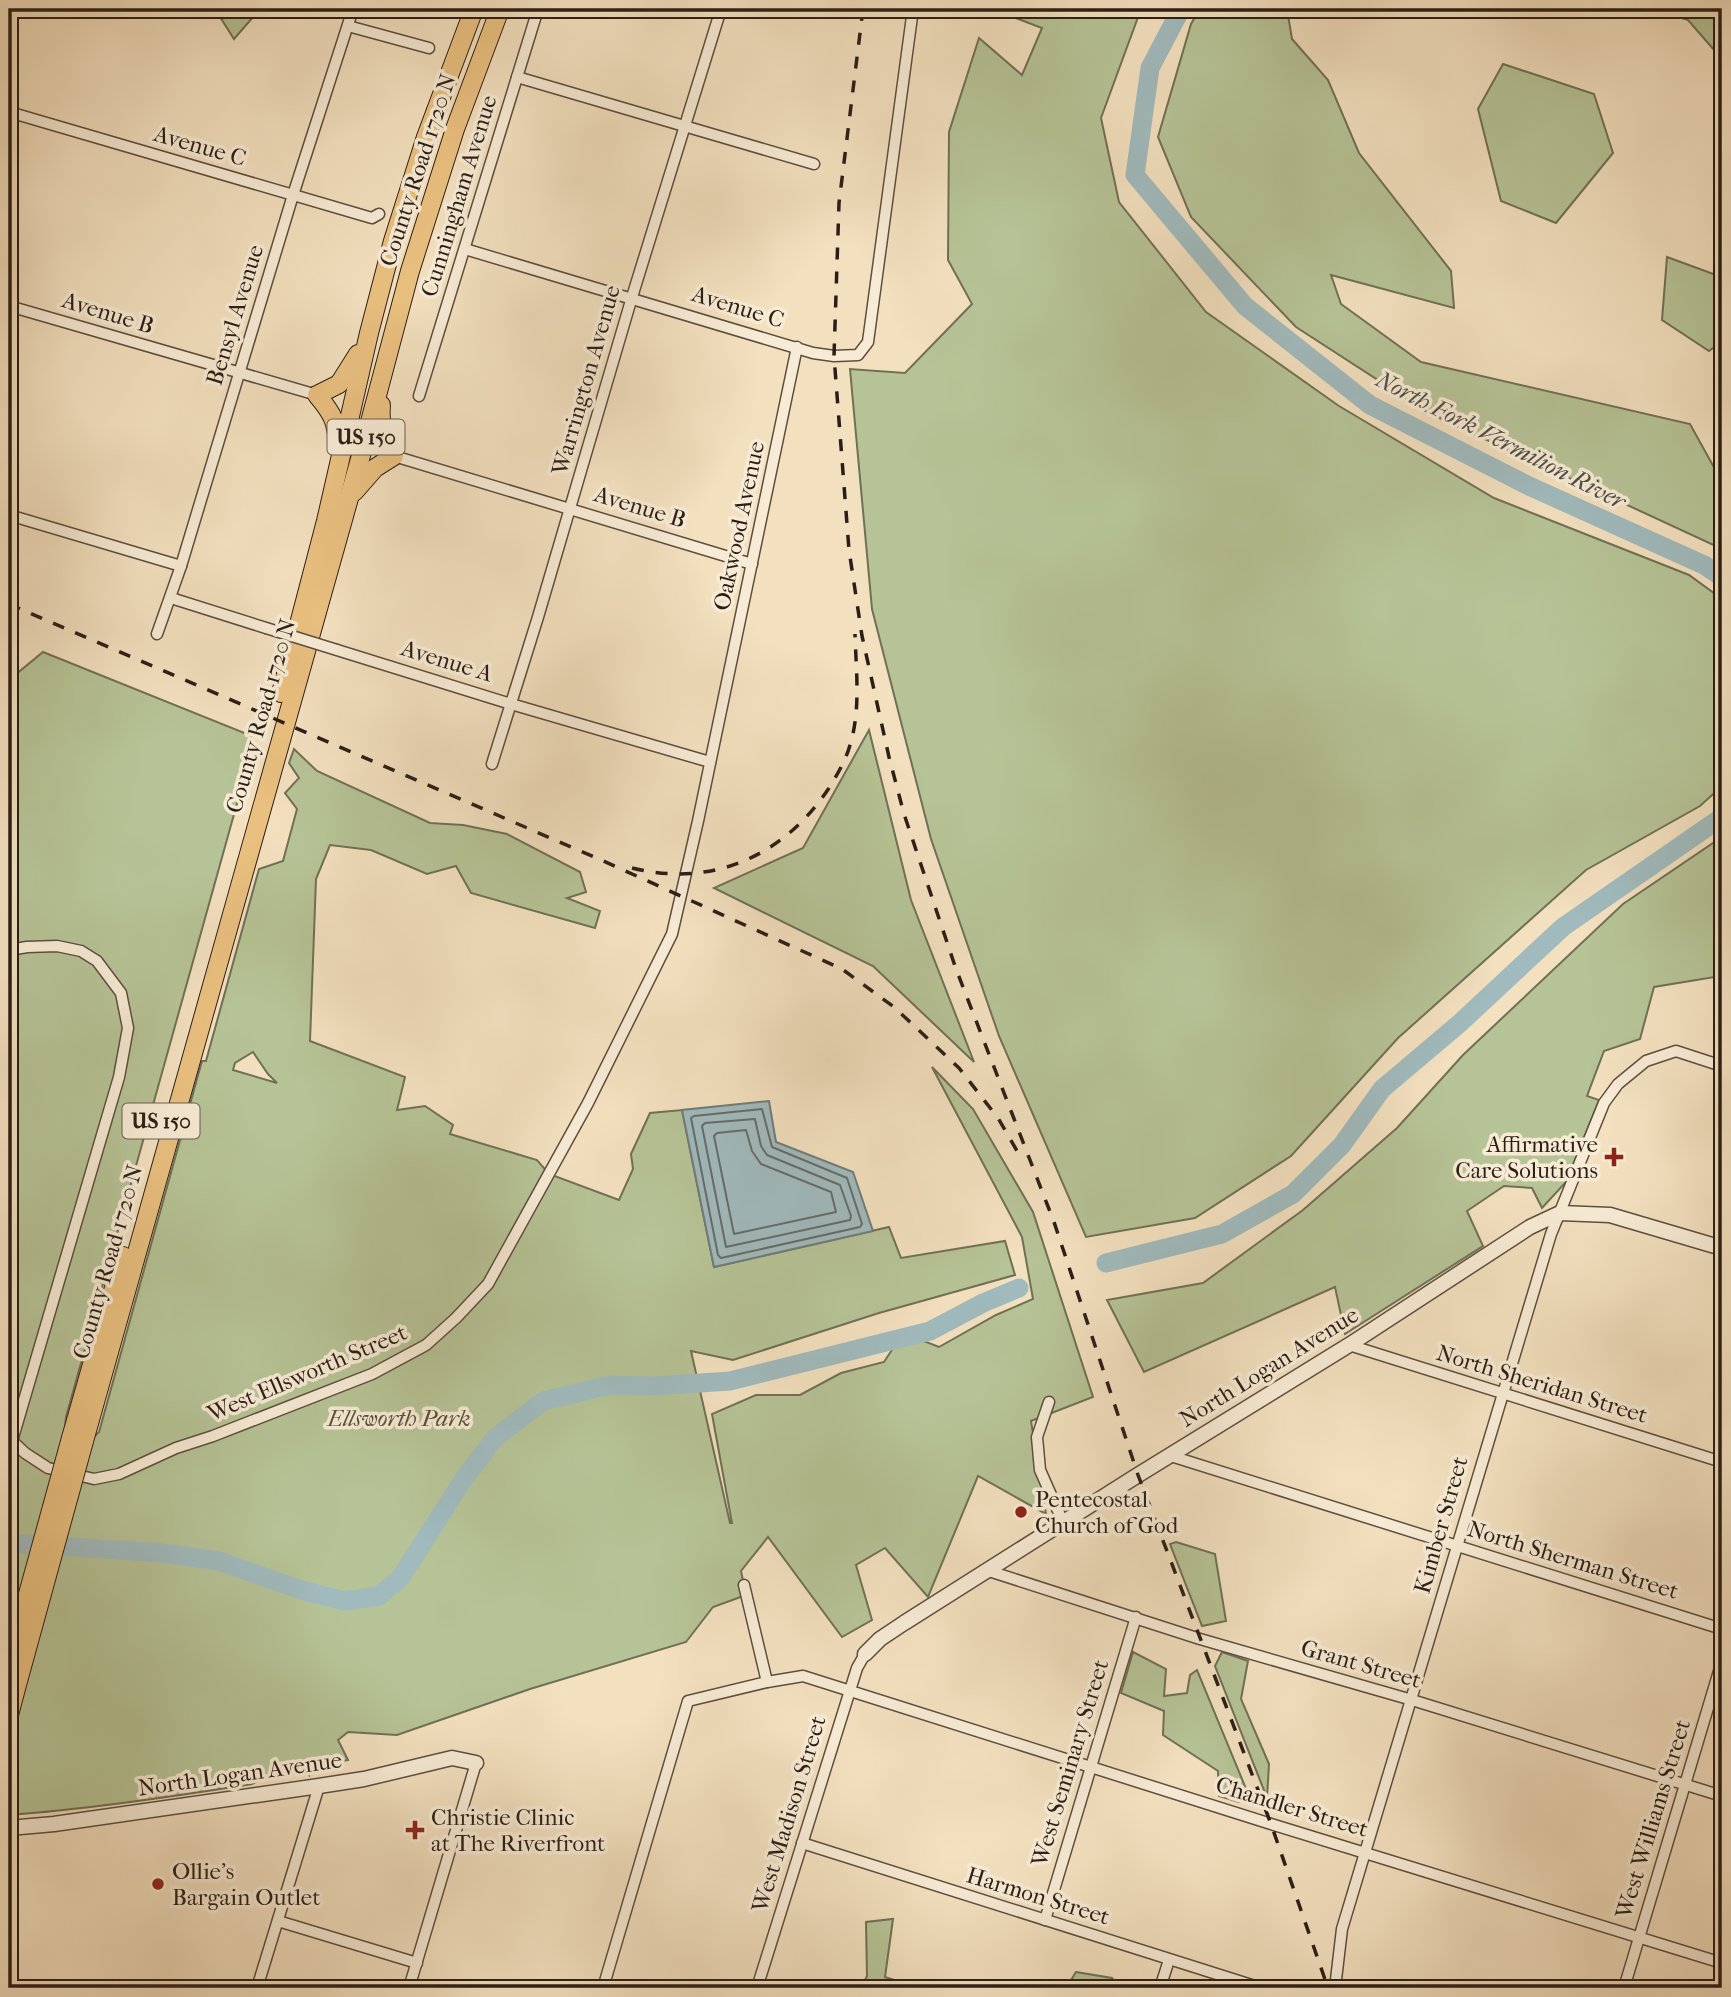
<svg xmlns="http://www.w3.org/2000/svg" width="1731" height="1997" font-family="'IM FELL French Canon',serif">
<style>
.green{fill:#b6c396;stroke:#707056;stroke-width:2;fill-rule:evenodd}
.water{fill:#a0babd;stroke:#717c7a;stroke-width:2}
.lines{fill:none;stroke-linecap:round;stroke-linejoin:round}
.shore{stroke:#666c6a;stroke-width:2}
.river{stroke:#a0babd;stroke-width:19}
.minor-casing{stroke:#5d4e40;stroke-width:13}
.tertiary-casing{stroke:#5d4e40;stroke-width:17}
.primary-casing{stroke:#2b1e16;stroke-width:20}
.minor{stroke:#f7ebd5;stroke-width:10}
.tertiary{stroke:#f7ebd5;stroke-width:14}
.primary{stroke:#eac080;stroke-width:18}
.rail{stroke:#2b1e16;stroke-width:3.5;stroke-dasharray:12 12;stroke-linecap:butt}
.minor-bridge-casing{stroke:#5d4e40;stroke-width:13;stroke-linecap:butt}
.primary-bridge-casing{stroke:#2b1e16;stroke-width:20;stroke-linecap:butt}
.minor-bridge{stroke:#f7ebd5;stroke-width:10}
.primary-bridge{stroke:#eac080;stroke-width:18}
.poi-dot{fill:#8f2418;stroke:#f7ebd5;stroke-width:2.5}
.labels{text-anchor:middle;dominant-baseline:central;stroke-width:7;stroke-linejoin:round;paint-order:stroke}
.shield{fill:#f7ebd5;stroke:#685c4f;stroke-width:2}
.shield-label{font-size:21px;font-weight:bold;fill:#2b1e16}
.street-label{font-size:23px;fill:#2b1e16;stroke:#f7ebd5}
.poi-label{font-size:23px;fill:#2b1e16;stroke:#f7ebd5;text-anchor:start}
.park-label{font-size:23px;font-style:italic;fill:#55503c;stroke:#f7ebd5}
.water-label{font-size:24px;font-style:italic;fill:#4e4d48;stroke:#f7ebd5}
</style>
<rect width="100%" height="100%" fill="#f3e0bf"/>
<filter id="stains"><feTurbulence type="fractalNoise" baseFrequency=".00286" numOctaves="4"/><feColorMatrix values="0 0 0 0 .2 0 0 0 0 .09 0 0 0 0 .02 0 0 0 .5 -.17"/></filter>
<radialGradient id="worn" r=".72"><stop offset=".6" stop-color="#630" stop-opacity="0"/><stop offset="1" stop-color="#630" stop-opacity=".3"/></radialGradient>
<g class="green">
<polygon points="215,9 260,9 234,39"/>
<polygon points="992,9 1141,9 1101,118 1119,202 1206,312 1339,406 1494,498 1689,575 1722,599 1722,786 1700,806 1586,870 1398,1038 1291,1156 1195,1218 1086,1237 999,1036 931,839 872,609 850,369 905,373 972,304 948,260 949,132 979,38 1022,75 1042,28"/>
<polygon points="1200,9 1287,9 1292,39 1328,80 1359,153 1451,271 1454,308 1331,275 1341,304 1421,362 1690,424 1716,471 1722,472 1722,549 1429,413 1296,327 1191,217 1158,137 1191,24"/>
<polygon points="1653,9 1722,9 1722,59 1688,20"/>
<polygon points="1503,64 1594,94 1613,153 1556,223 1501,201 1478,109"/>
<polygon points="1667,257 1716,275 1722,265 1722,341 1709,351 1662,320"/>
<path d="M 43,652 L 252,736 L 235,798 L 238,800 L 66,1417 L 64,1436 L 94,1437 L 99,1432 L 202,1061 L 206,1061 L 259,869 L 283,861 L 297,809 L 285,793 L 299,778 L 289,763 L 294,749 L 317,771 L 430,823 L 463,825 L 507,834 L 580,872 L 586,892 L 567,898 L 600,911 L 595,928 L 471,893 L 456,866 L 427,874 L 371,850 L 330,845 L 316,879 L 310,1041 L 405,1077 L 397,1110 L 425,1106 L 453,1125 L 450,1134 L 537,1160 L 549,1174 L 619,1200 L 633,1169 L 631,1154 L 650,1113 L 682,1110 L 714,1267 L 889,1227 L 901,1258 L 1005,1241 L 1015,1275 L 879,1313 L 733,1360 L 691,1351 L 730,1523 L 732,1523 L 712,1414 L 756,1395 L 800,1395 L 841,1373 L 884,1362 L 903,1333 L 939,1347 L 996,1315 L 1033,1299 L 1022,1237 L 932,1067 L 973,1109 L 1033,1212 L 1093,1397 L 1031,1421 L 1046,1514 L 978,1476 L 928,1597 L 885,1548 L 856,1565 L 872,1620 L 842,1637 L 768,1537 L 741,1571 L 746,1595 L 713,1607 L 686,1642 L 530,1689 L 397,1735 L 348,1732 L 338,1740 L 348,1760 L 309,1767 L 309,1775 L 303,1770 L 264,1778 L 252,1784 C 171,1797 91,1809 9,1815 L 9,680 ZM 253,1052 L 268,1074 L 277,1083 L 233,1070 L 235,1063 Z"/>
<polygon points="869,730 911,900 974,1062 873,966 714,888 803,848"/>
<polygon points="1722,837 1721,976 1654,987 1640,1039 1604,1051 1587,1096 1599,1100 1566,1182 1542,1208 1532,1188 1504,1186 1467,1211 1483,1246 1345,1334 1335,1287 1144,1372 1107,1300 1203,1283 1303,1210 1397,1128 1463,1055 1623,904"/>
<polygon points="1176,1542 1215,1554 1226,1621 1202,1626 1170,1544"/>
<polygon points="1133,1652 1166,1669 1164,1696 1187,1693 1190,1675 1197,1670 1249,1796 1239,1802 1219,1796 1218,1771 1163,1735 1164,1711 1121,1693"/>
<polygon points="1222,1652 1248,1661 1241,1699 1269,1764 1267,1798 1215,1666"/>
<polygon points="893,1919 885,1977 919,1988 861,1988 867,1976 866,1922"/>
<polygon points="1076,1972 1112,1978 1119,1988 1066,1988"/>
</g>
<polygon class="water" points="769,1101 776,1142 853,1172 873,1231 714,1267 682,1110"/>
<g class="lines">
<g class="shore">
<polygon points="762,1109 772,1147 847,1178 862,1224 860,1227 721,1258 718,1255 691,1118 694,1116"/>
<polygon points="755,1119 761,1146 767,1155 840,1185 851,1216 850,1220 726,1247 702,1126 705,1123"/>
<polygon points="746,1130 752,1151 761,1164 831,1192 836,1212 734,1234 714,1136 717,1133"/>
</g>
<g class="river">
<polyline points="1181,9 1150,68 1135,175 1245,306 1370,405 1529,486 1704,565 1722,577"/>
<polyline points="1106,1263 1222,1234 1293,1194 1342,1145 1382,1089 1460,1023 1563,927 1722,817"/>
<polyline points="9,1543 163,1553 219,1561 301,1590 345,1601 379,1596 401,1577 463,1480 495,1438 543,1401 610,1385 656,1386 730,1381 930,1331 983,1303 1019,1288"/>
</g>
<defs>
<g id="minor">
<polyline points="348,26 429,48"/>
<polyline points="517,77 814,164"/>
<polyline points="9,112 372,218 379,214"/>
<polyline points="465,249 813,353 834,356 858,355 868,342 913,9"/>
<polyline points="9,306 317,395"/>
<polyline points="419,396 538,9"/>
<polyline points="394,456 752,564"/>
<polyline points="9,515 181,566"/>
<polyline points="171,598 266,628"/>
<polyline points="157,634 181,566 293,195 353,9"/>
<polyline points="337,650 511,704 710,762"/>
<polyline points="492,764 538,617 632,297 721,9"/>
<polyline points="9,950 27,947 57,946 81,951 97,961 121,993 128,1028 119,1077 12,1441"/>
<polyline points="1349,1345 1722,1462"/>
<polyline points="1049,1402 1037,1437 1040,1470 1063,1522"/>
<polyline points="9,1438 25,1453 48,1468 94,1479 119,1474 176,1448 213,1436 372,1374 426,1345 456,1318 488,1284 588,1103 672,934 698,821 797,347"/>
<polyline points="1171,1456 1722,1629"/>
<polyline points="989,1571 1200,1639 1412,1700 1722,1796"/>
<polyline points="744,1585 767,1682"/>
<polyline points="802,1843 1261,1988"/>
<polyline points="1045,1920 1136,1617"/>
<polyline points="278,1921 417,1963"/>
<polyline points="257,1988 319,1786"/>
<polyline points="409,1988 476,1763"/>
<polyline points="603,1988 688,1701 767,1682 803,1676 1271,1824 1722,1963"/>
<polyline points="757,1988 857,1668 865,1654"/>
<polyline points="1160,1988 1169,1960"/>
<polyline points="1335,1988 1342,1929 1551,1234 1604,1103 1618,1084 1646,1061 1676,1051 1722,1066"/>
<polyline points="1624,1988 1722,1661"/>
</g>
<g id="tertiary">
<polyline points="865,1654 880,1639 904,1623 1138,1475 1349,1345 1530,1227 1560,1213 1610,1215 1722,1248"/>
<polyline points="9,1828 54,1824 319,1786 364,1779 452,1758 476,1763"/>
</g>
<g id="primary">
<path d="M 338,447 C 337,422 333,414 317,395 L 339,384 L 358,354"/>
<path d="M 354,492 L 375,468 L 394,456 C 385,435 379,428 381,405"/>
<polyline points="281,693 326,521 369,333 393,241 426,137 474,9"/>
<polyline points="71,1438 123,1256"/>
<polyline points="84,1441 362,452 410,271 455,129 500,9"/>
<polyline points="9,1715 18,1681"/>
</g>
</defs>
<use href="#minor" class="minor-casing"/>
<use href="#tertiary" class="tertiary-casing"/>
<use href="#primary" class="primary-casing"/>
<use href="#minor" class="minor"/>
<use href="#tertiary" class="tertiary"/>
<use href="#primary" class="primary"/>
<g class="rail">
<polyline points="863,9 839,203 834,356 849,550 862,636 889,757 904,814 956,969 1054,1222 1138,1475 1271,1824 1328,1988"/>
<polyline points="9,604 599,859 842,969 894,1007 959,1068 998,1118 1020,1156"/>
<path d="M 632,868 C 712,888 784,856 829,788 C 837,775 846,760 850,745 C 861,710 856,670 855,634"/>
</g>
<defs>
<polyline id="minor-bridge" points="266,628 337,650"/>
<g id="primary-bridge">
<polyline points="9,1663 71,1438"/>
<polyline points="18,1681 84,1441"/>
</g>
</defs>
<use href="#minor-bridge" class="minor-bridge-casing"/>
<use href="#primary-bridge" class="primary-bridge-casing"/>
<use href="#minor-bridge" class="minor-bridge"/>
<use href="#primary-bridge" class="primary-bridge"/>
</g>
<g class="poi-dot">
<path d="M1610.5 1146.5h7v7h7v7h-7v7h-7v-7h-7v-7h7z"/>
<circle cx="1021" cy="1512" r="7"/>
<path d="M411.5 1819.5h7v7h7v7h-7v7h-7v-7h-7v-7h7z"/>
<circle cx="158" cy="1884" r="7"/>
</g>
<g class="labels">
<g class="shield">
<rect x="327.5" y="419.5" width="77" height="35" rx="5"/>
<rect x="122.5" y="1103.5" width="77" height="35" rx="5"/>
</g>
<g class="shield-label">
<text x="366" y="437">US 150</text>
<text x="161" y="1121">US 150</text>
</g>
<g class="street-label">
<text transform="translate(200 146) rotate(16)">Avenue C</text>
<text transform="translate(418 170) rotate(-72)">County Road 1720 N</text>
<text transform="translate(459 196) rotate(-73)">Cunningham Avenue</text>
<text transform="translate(738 307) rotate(17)">Avenue C</text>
<text transform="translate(108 313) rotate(17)">Avenue B</text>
<text transform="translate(235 315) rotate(-73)">Bensyl Avenue</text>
<text transform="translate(586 380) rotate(-74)">Warrington Avenue</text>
<text transform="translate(640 507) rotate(17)">Avenue B</text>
<text transform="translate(739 526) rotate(-78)">Oakwood Avenue</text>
<text transform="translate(447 661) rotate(17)">Avenue A</text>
<text transform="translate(261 716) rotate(-74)">County Road 1720 N</text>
<text transform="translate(108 1262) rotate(-74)">County Road 1720 N</text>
<text transform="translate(1269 1367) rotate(-32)">North Logan Avenue</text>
<text transform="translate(307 1373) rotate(-23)">West Ellsworth Street</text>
<text transform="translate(1542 1384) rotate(17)">North Sheridan Street</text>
<text transform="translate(1441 1525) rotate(-74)">Kimber Street</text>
<text transform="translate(1573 1560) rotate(17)">North Sherman Street</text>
<text transform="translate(1361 1664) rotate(16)">Grant Street</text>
<text transform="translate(1070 1763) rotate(-73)">West Seminary Street</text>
<text transform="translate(240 1774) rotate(-8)">North Logan Avenue</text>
<text transform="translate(1292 1807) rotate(17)">Chandler Street</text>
<text transform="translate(789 1814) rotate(-73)">West Madison Street</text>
<text transform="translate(1653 1819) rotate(-73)">West Williams Street</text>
<text transform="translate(1038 1896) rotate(17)">Harmon Street</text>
</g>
<g class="poi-label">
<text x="1598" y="1144" text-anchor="end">Affirmative<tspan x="1598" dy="26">Care Solutions</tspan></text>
<text x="1035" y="1499">Pentecostal<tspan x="1035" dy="26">Church of God</tspan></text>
<text x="431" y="1817">Christie Clinic<tspan x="431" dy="26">at The Riverfront</tspan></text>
<text x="172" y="1871">Ollie's<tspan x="172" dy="26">Bargain Outlet</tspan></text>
</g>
<g class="park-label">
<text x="399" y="1418">Ellsworth Park</text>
</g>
<g class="water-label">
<text transform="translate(1501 440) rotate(27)">North Fork Vermilion River</text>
</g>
</g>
<rect width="1731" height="1997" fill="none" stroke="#f3e0bf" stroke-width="35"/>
<rect x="10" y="10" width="1710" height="1976" fill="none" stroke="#2b1e16" stroke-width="3.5"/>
<rect x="18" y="18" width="1696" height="1962" fill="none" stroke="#2b1e16" stroke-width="2"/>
<rect width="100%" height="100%" filter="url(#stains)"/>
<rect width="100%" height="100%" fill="url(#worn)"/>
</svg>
